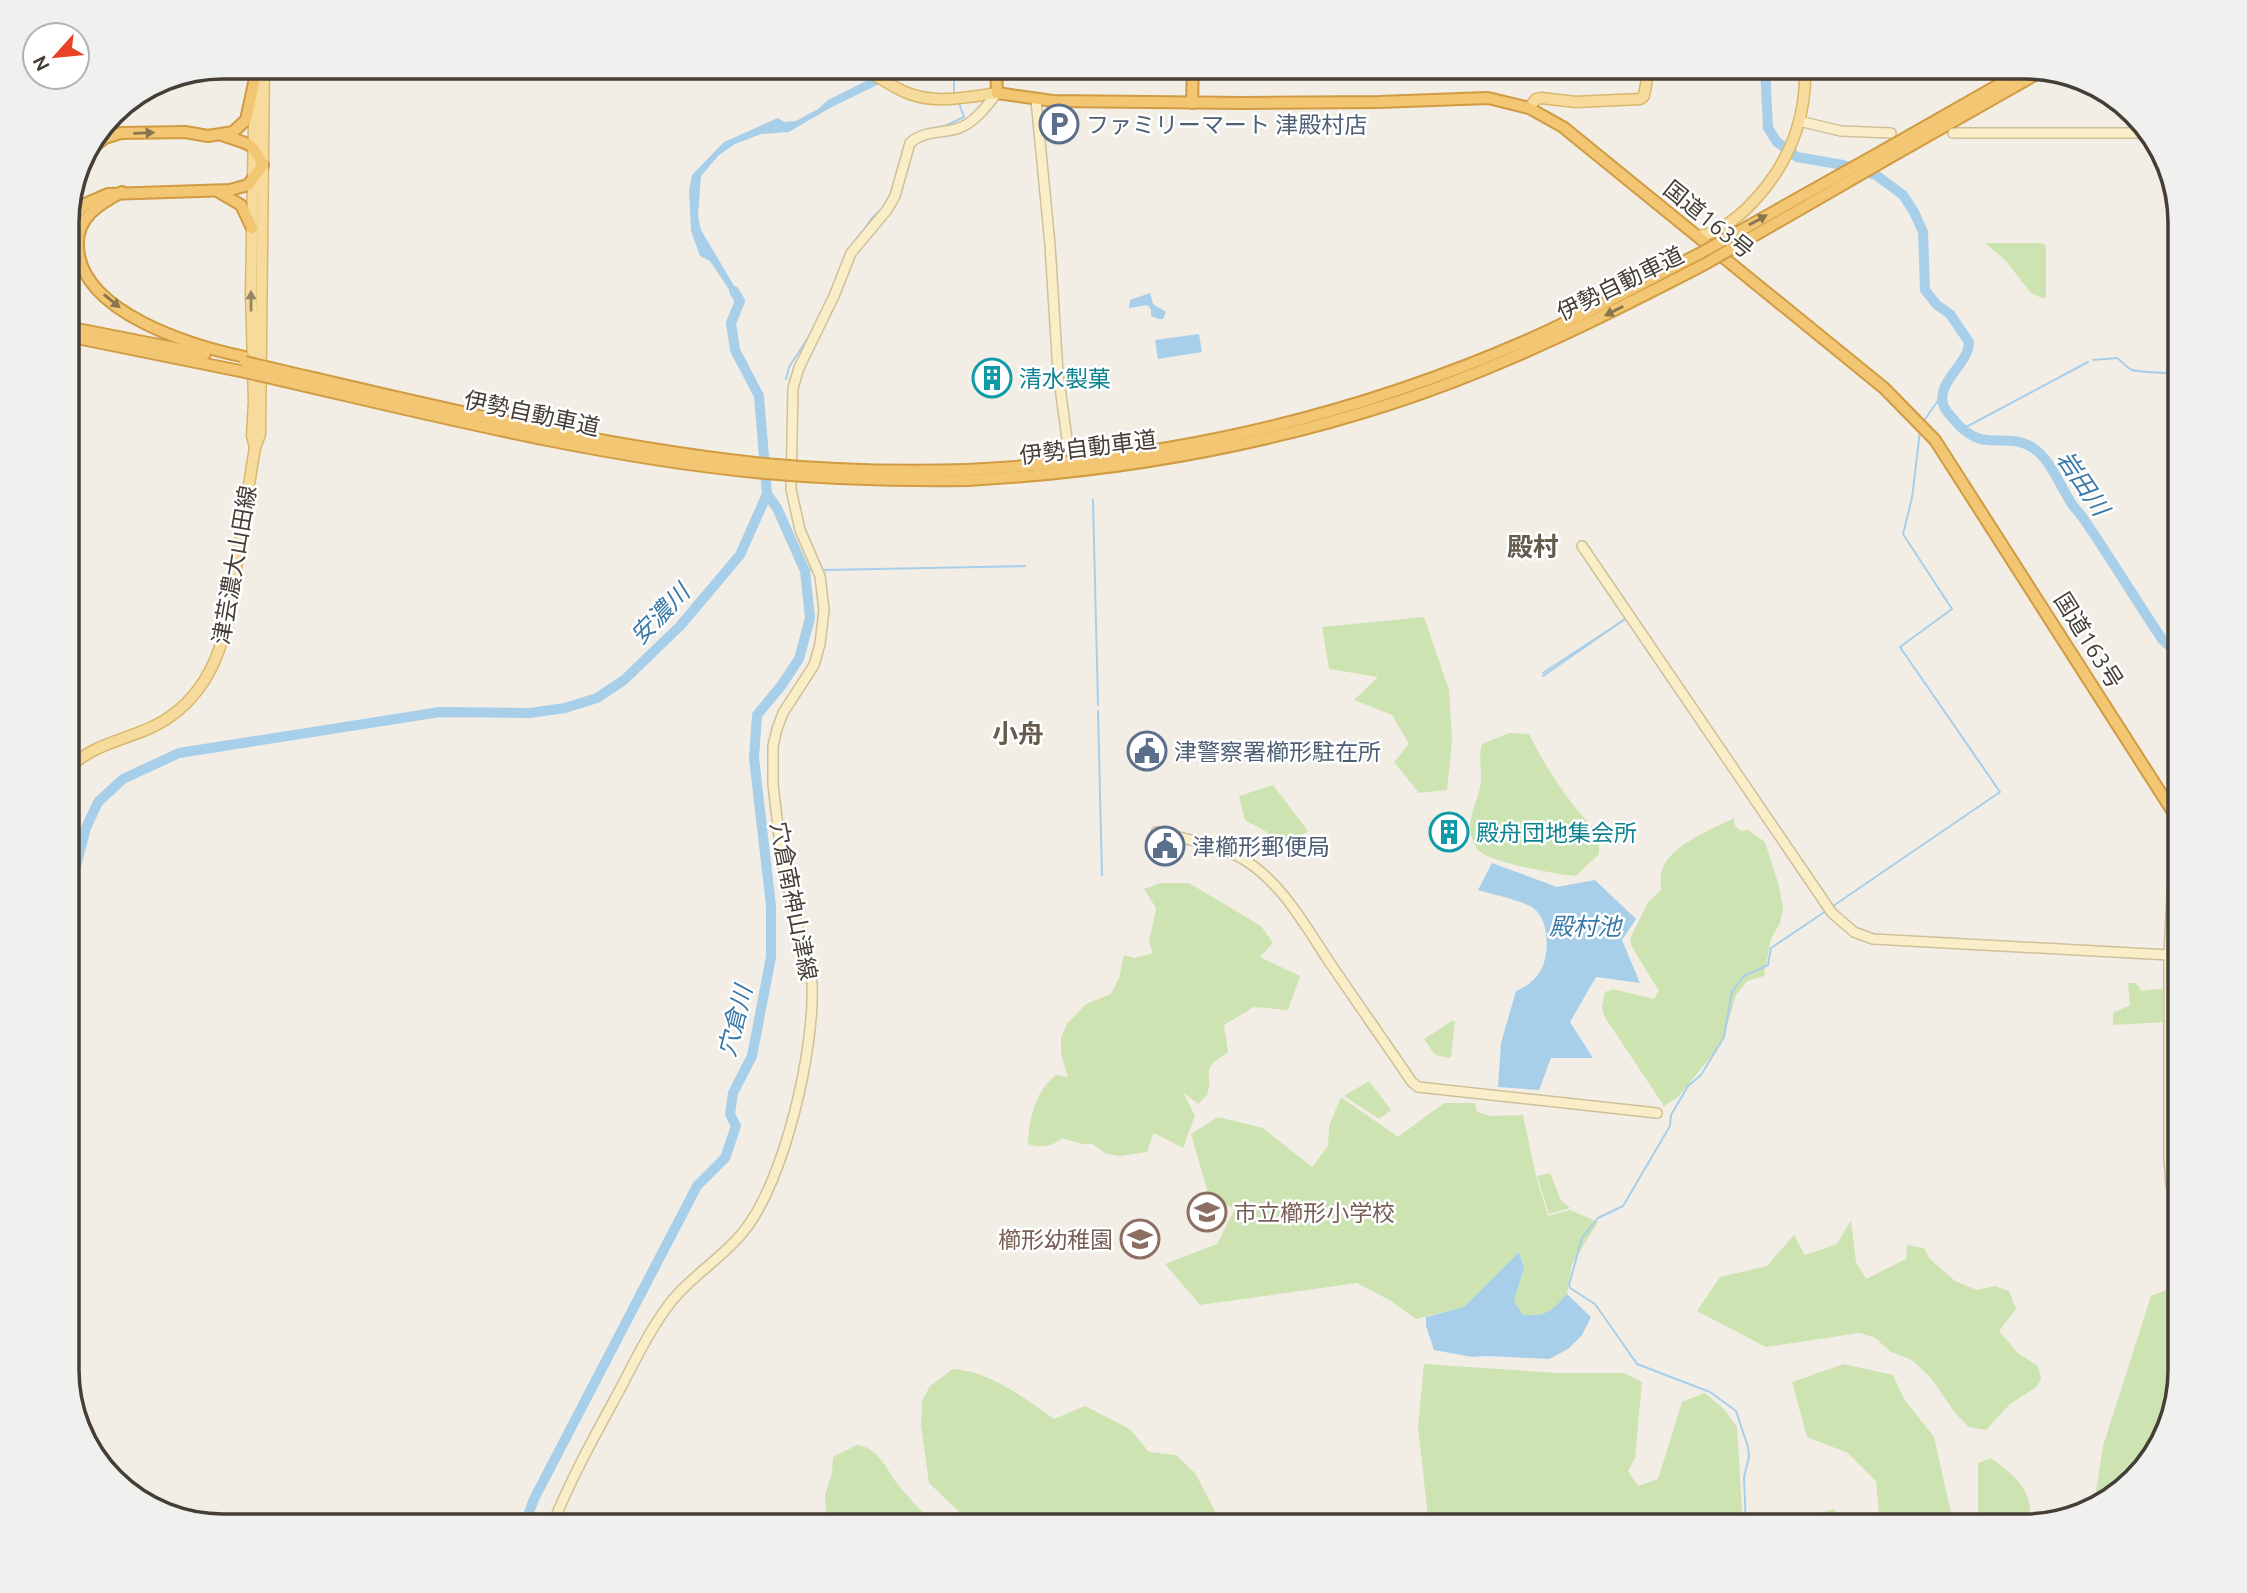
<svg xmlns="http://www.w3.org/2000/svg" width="2247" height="1593" font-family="Ubuntu,'Noto Sans JP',sans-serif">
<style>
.green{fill:#cde3b2}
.water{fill:#a7cfea}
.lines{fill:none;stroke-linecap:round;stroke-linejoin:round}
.stream{stroke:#a7cfea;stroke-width:2}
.river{stroke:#a7cfea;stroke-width:10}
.secondary-casing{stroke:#cec099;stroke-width:12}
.primary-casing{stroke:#d9b86d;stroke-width:13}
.highway-casing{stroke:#d09b42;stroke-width:14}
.secondary{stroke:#faeec8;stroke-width:9}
.primary{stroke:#f6db9c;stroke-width:10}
.highway{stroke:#f2c672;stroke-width:10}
.highway-bridge-casing{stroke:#d09b42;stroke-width:14;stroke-linecap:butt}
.highway-bridge{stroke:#f2c672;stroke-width:10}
.oneway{fill:#8a744e}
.oneway2{fill:#948564}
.labels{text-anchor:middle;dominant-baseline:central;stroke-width:5;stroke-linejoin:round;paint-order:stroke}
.service-label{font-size:23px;fill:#4e5e75;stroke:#fff;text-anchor:start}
.street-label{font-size:23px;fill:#443e36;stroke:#fff}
.culture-label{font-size:23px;fill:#0d838f;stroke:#fff;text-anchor:start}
.education-label{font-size:23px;fill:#785e54;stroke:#fff;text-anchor:start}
.water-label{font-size:24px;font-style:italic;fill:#3979a7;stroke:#fff}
.quarter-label{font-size:26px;font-weight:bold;fill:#665c4e;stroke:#fff}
.rim{fill:none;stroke:#443e36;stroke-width:3.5}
</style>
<rect width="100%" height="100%" fill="#f2eee6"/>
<g class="green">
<polygon points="1985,243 2043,243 2046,246 2046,297 2044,299 2031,293 2005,260"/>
<polygon points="1424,617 1449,690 1452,742 1447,790 1419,793 1394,762 1409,744 1392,715 1354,700 1378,677 1329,669 1322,627"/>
<path d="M 1509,733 L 1529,734 C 1548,772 1569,803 1599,834 L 1599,854 L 1576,876 C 1559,875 1488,862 1478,850 C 1475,847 1472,838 1471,835 C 1467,817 1479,799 1481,782 C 1482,769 1478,757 1482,744 Z"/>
<polygon points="1273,785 1308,831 1284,848 1265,831 1245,820 1239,796"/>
<path d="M 1734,818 L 1735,826 L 1741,831 L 1748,830 L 1765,842 L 1779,886 L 1783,908 L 1780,923 L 1771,939 L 1764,976 L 1747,981 L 1736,995 L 1722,1043 L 1677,1098 L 1664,1106 L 1604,1016 L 1602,1007 L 1605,992 L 1613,989 L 1654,999 L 1659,991 L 1632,947 L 1630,939 L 1648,902 L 1661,890 C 1661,885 1660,879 1661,874 C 1665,847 1712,829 1734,818 Z"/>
<path d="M 1160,883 L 1189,883 L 1261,926 L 1273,943 L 1260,957 L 1300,976 L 1288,1010 L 1254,1007 L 1224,1025 L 1228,1052 C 1197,1072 1215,1070 1207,1095 L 1198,1104 L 1183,1092 L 1195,1116 L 1183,1148 L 1154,1133 L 1147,1152 L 1121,1156 L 1107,1154 L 1092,1144 L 1082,1144 L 1062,1138 C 1051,1147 1041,1148 1028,1144 C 1029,1119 1035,1091 1056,1075 L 1068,1077 L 1061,1054 L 1061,1038 L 1067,1024 L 1086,1004 L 1111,994 L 1119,978 L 1124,955 L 1134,958 L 1153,953 L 1149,942 L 1156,908 L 1144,889 Z"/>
<polygon points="2128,983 2136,983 2142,991 2167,988 2167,1022 2113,1025 2113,1013 2130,1005"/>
<polygon points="1452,1021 1455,1021 1451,1057 1450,1058 1435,1055 1424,1039"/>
<polygon points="1369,1081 1391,1110 1379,1119 1344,1096"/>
<polygon points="1341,1097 1398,1137 1444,1103 1475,1103 1477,1112 1491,1116 1523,1115 1536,1176 1548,1216 1570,1210 1598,1222 1572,1264 1567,1294 1555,1308 1540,1317 1523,1316 1514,1301 1524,1268 1519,1252 1464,1307 1416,1319 1391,1301 1357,1283 1200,1305 1165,1264 1217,1244 1235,1209 1209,1196 1191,1134 1218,1117 1263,1128 1312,1167 1328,1146 1329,1126"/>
<polygon points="1550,1173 1561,1200 1570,1208 1549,1214 1537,1176"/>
<polygon points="1851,1220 1856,1262 1866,1279 1906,1259 1907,1245 1924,1248 1930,1259 1955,1281 1977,1290 1995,1286 2009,1291 2016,1309 1999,1331 2019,1354 2038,1366 2041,1379 2036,1387 2009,1405 1986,1430 1969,1427 1955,1413 1931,1378 1912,1360 1891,1352 1874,1337 1859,1333 1766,1347 1697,1311 1720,1277 1767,1266 1794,1235 1805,1255 1837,1244"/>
<polygon points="2180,1285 2180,1371 2149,1465 2093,1510 2103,1446 2151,1296"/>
<polygon points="1424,1364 1559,1373 1624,1373 1642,1382 1635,1458 1628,1471 1638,1486 1658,1479 1682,1402 1705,1393 1724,1409 1737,1427 1743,1526 1429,1526 1418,1427"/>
<polygon points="1844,1364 1893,1375 1904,1399 1934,1437 1954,1526 1878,1526 1880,1525 1876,1481 1848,1453 1807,1437 1792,1382"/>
<path d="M 953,1369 C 989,1371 1025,1398 1054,1419 L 1085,1406 L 1130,1429 L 1149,1452 L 1176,1455 L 1195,1473 L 1223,1526 L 974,1526 L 929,1483 L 921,1425 L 922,1401 L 930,1386 Z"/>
<path d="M 857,1445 C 879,1447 887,1471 899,1486 C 911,1500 923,1514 937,1526 L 827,1526 L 825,1495 L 832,1473 L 833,1457 Z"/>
<path d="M 1991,1458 C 2018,1479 2033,1489 2030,1525 L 1978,1526 L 1978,1463 Z"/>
<polygon points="1833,1509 1856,1526 1821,1526 1821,1513"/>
</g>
<g class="water">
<polygon points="880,67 890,68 888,76 881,83 830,108 789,132 761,134 735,144 719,155 701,176 698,216 701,230 743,301 736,300 710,261 700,256 691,231 689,190 692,175 724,142 778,118 784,122 796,121 818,109 828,100 872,78"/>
<polygon points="1150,293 1153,304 1166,312 1163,319 1158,319 1151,316 1151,309 1147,305 1129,308 1130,300"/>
<polygon points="1199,334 1202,352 1158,359 1155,340"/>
<path d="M 1492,863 L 1557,887 L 1595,880 L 1636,919 L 1622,940 L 1640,983 L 1596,977 L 1570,1022 L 1593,1058 L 1551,1058 L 1539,1090 L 1498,1087 L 1501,1043 L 1516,991 C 1526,987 1535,980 1541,970 C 1550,953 1550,916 1530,906 C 1515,899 1495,895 1478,890 Z"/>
<path d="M 1519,1252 L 1524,1268 L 1514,1301 L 1523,1315 C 1546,1317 1552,1311 1567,1294 L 1591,1317 L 1582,1335 L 1568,1349 L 1549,1359 L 1487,1356 L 1472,1357 L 1434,1350 L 1426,1326 L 1426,1317 L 1464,1307 Z"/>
</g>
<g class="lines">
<g class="stream">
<polyline points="954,93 954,79 966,67"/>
<polyline points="912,136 924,130 945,126 964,117 959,103"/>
<polyline points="898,171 905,143"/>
<polyline points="851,247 873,217 885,206"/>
<path d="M 2093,360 L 2117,358 C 2123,362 2126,367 2132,370 C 2136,372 2172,373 2180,374"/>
<polyline points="786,379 789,367 812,332"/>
<polyline points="1923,422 1937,402 1942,401"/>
<polyline points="1961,428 1968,426 2088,362"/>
<polyline points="1093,500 1098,705"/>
<polyline points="824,570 1025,566"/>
<polyline points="805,571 812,570"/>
<polyline points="1543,673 1627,618"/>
<polyline points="1543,676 1625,619"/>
<polyline points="1098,711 1102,875"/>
<polyline points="1833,906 2000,792 1900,647 1952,609 1903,534 1912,498 1920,431"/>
<polyline points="1746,1526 1744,1477 1749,1457 1748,1447 1736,1411 1710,1392 1637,1364 1595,1304 1570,1288 1569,1285 1582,1238 1598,1218 1623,1206 1670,1126 1671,1115 1688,1086 1701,1075 1724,1037 1732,991 1744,976 1768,965 1771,948 1826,911"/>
</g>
<g class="river">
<path d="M 1765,67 L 1768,128 L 1777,142 L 1797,157 L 1843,165 L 1876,175 L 1903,195 L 1914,212 L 1923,232 L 1925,290 L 1937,305 L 1950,314 L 1969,342 C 1969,364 1937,381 1943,404 C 1945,411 1951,416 1955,421 C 1983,455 2006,430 2033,448 C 2049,458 2060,485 2070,501 C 2073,507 2079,512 2083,518 C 2110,557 2135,599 2162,639 L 2180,656"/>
<polyline points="67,901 86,828 98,802 123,779 179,753 440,712 530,713 565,708 597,698 624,680 680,626 740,555 767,494 759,396 735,350 731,323 740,301 734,291"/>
<polyline points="524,1526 534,1499 697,1186 725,1158 736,1126 730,1114 733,1093 752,1056 771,957 771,906 754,758 757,715 781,686 799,659 810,618 805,571 777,508 767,494"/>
</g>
<defs>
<g id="secondary">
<polyline points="1036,100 1050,245 1058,373 1068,446 1075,457"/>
<polyline points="1799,121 1841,131 1891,133"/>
<polyline points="1953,133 2147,133"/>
<polyline points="1582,546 1832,913 1854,932 1873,939 2169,955"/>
<polyline points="2180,819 2175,835 2169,955 2169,1158 2171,1185 2180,1210"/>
<path d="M 1156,832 C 1186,839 1216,844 1243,859 C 1283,883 1307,929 1332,966 C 1359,1005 1385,1043 1412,1082 L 1418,1087 L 1657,1113"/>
<path d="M 552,1526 C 570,1480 594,1437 618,1393 C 633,1365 646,1336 665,1310 C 686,1279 721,1260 744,1231 C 785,1180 815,1048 812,983 L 782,862 L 773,784 L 773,746 L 777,729 L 783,713 L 814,665 L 820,644 L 824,610 L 820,576 L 800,530 L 791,489 L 793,388 L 799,368 L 834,296 L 851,253 L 887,210 L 895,196 L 910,143 C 924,130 942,134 959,128 C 974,123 987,106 997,93"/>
</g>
<g id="primary">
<polyline points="255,67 251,293 254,401 252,436 255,447"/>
<path d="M 862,67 C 878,76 893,88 910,94 C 937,104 969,97 997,93"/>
<polyline points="1529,108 1536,99 1541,98 1576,102 1640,99 1644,96 1649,67"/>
<path d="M 1698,236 C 1716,234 1730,223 1744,211 C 1785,172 1807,123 1805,67"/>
<path d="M 67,770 C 96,739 138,740 171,716 C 225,677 229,614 238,554 C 244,518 249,483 255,448 L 260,434 L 264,67"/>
</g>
<g id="highway">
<polyline points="996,67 997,93 1053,101 1243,103 1379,102 1488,98 1529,108 1563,127 1884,388 1935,440 2180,823"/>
<polyline points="1192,103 1193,67"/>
<polyline points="1884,150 2028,68"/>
<polyline points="82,155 105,138 121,133 185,132 208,136 233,132 246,120 254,83"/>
<polyline points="1889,158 2040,72"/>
<polyline points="217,191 241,205 252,228"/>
<path d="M 122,192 C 99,204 76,218 78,247 C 81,313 193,346 245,357"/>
<path d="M 67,225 L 85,204 L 108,194 L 230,190 L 248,185 L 263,165 C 250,138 247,145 222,135"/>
<polyline points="67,327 205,354"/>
<polyline points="67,336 245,372"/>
<path d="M 967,470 C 1164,460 1347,419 1528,340 C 1587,314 1642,283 1699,254"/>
<path d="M 968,480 C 1113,472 1251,449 1390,404 C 1499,369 1603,317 1705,264"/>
</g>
</defs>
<use href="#secondary" class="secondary-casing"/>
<use href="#primary" class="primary-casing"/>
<use href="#highway" class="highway-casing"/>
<use href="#secondary" class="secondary"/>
<use href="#primary" class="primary"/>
<use href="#highway" class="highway"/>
<defs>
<g id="highway-bridge">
<polyline points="1699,254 1884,150"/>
<polyline points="1705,264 1889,158"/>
<path d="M 245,362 C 413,401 583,444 755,463 C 826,470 897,472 967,470"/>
<path d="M 245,372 C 413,410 583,455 755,472 C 826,479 897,481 968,480"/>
</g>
</defs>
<use href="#highway-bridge" class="highway-bridge-casing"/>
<use href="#highway-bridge" class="highway-bridge"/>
</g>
<defs><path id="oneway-solid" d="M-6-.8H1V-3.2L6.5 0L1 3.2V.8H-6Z" transform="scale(1.75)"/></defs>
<g class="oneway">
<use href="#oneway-solid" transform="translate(144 133) rotate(-2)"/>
<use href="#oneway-solid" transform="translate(1758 220) rotate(-29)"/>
<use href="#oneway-solid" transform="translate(112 301) rotate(39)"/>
<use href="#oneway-solid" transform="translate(1614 311) rotate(153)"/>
</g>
<use class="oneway2" href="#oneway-solid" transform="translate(251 301) rotate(-90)"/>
<defs>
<symbol id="parking-ring" viewBox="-11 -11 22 22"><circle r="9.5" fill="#fff" stroke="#5c6f8a" stroke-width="1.5"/><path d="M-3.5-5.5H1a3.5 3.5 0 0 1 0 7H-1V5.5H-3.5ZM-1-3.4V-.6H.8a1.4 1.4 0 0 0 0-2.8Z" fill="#5c6f8a"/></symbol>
<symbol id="building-ring" viewBox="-11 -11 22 22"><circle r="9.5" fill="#fff" stroke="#0f9aa8" stroke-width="1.5"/><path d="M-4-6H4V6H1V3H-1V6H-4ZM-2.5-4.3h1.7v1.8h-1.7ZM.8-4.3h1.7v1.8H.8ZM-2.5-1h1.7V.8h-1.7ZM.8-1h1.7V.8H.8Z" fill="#0f9aa8"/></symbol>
<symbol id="civic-ring" viewBox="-11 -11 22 22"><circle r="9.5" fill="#fff" stroke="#5c6f8a" stroke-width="1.5"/><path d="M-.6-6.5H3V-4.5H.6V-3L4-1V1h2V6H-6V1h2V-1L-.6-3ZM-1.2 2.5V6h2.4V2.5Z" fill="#5c6f8a"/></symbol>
<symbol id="school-ring" viewBox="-11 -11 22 22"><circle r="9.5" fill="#fff" stroke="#8d6e63" stroke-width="1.5"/><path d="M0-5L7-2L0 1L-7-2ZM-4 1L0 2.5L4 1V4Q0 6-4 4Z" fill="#8d6e63"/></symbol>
</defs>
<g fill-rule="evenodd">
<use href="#parking-ring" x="1037" y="102" width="44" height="44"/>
<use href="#building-ring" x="970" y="356" width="44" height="44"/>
<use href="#civic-ring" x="1125" y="729" width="44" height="44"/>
<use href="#building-ring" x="1427" y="810" width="44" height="44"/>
<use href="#civic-ring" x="1143" y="824" width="44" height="44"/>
<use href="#school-ring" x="1185" y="1190" width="44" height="44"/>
<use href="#school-ring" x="1118" y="1217" width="44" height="44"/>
</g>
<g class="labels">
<g class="service-label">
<text x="1086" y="124">ファミリーマート 津殿村店</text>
<text x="1174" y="751">津警察署櫛形駐在所</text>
<text x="1192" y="846">津櫛形郵便局</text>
</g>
<g class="street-label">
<text transform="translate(1709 219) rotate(39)">国道163号</text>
<text transform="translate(1620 283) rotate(-26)">伊勢自動車道</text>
<text transform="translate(532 413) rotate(12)">伊勢自動車道</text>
<text transform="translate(1088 447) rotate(-7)">伊勢自動車道</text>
<text transform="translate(234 565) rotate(-80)">津芸濃大山田線</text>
<text transform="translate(2089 640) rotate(58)">国道163号</text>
<text transform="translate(794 901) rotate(79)">穴倉南神山津線</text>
</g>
<g class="culture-label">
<text x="1019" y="378">清水製菓</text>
<text x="1476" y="832">殿舟団地集会所</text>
</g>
<g class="education-label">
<text x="1234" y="1212">市立櫛形小学校</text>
<text x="1113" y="1239" text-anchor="end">櫛形幼稚園</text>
</g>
<g class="water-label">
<text transform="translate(2083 483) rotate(56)">岩田川</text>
<text transform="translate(660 614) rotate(-46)">安濃川</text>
<text x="1585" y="926">殿村池</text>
<text transform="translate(735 1021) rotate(-76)">穴倉川</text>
</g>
<g class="quarter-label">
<text x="1533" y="546">殿村</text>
<text x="1018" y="733">小舟</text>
</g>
</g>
<path d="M0 0H2247V1593H0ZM223 79H2024A144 144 0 0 1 2168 223V1370A144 144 0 0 1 2024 1514H223A144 144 0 0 1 79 1370V223A144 144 0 0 1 223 79Z" fill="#f0f0ef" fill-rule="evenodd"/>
<path class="rim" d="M223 79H2024A144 144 0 0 1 2168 223V1370A144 144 0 0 1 2024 1514H223A144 144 0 0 1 79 1370V223A144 144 0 0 1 223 79Z"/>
<g transform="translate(56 56) rotate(243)"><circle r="33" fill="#ffffff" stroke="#b4b2af" stroke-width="2"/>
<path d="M0-5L12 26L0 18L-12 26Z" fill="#e84327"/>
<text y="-10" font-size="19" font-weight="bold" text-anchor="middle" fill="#443e36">N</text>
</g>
</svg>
